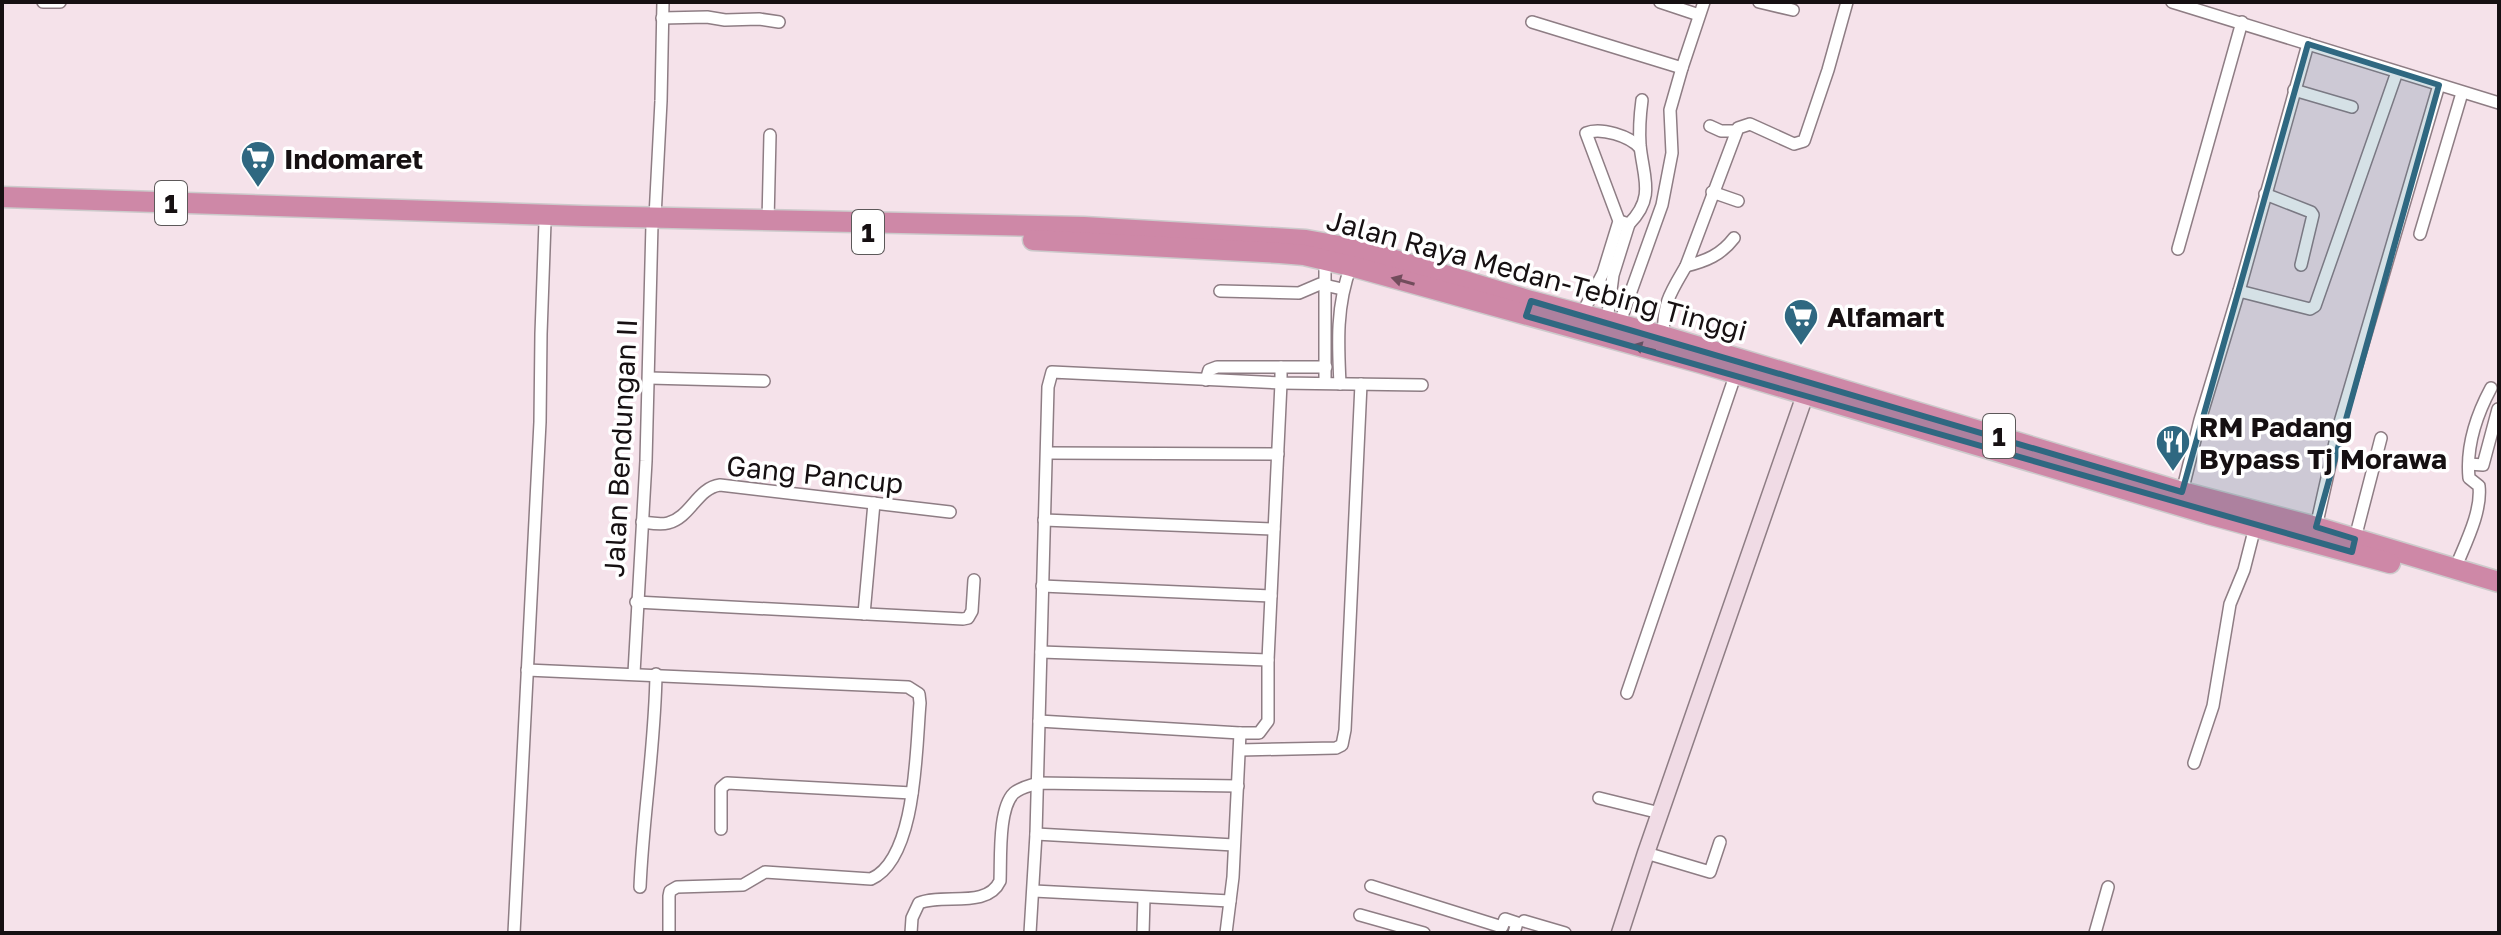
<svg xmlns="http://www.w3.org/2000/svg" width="2501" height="935" font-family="'Golos Text',sans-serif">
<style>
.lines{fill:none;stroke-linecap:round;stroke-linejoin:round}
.street-casing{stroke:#8e7d84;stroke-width:14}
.secondary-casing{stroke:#8e7d84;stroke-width:19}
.highway-casing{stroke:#cccacb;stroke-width:23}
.street{stroke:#fff;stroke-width:11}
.secondary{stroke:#f0dbe5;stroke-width:16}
.highway{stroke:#ce88a7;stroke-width:20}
.oneway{fill:#724c5c}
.marked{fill:#2f6881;fill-opacity:0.2;stroke:#2f6881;stroke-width:6;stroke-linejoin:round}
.labels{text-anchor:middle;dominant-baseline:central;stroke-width:7;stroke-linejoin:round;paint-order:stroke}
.shield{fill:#fff;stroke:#5c5859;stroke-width:2}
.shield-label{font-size:26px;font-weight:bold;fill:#161012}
.poi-label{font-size:28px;font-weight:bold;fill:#161012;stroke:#fff;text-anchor:start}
.street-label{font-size:28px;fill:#161012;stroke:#fff}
</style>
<rect width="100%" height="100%" fill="#f5e2ea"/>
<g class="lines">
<defs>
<g id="street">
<polyline points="43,2 60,2"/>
<polyline points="1660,2 1699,15"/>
<polyline points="1759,2 1793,10"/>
<polyline points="2172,2 2499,103"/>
<polyline points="662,18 707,17 725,20 759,19 779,22"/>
<polyline points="1532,22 1682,68"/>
<polyline points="2294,90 2352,107"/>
<polyline points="1710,126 1721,131 1736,131"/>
<polyline points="1712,192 1738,201"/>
<polyline points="2265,194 2311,212 2313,215 2301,265"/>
<polyline points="655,217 661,101 663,2"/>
<polyline points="768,221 770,135"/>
<path d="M 1619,221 L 1629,224 C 1656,197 1643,177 1640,145 C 1639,130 1640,115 1642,100"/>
<polyline points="2420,234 2462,93"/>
<polyline points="2178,249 2242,22"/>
<polyline points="1325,260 1325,383"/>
<path d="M 1686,266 C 1706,261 1721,255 1734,238"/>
<polyline points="1220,291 1299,293 1320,284 1342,289"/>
<polyline points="2239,291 2308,44"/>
<path d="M 1582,314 L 1603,273 L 1619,221 L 1586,133 C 1601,127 1630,136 1640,148"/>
<polyline points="1607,321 1613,275 1629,224"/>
<polyline points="1619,325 1662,205 1672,153 1670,110 1682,68 1704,2"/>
<path d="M 1663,336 C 1664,301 1669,295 1686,266 L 1738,128 L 1750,124 L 1794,144 L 1804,141 L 1828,70 L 1847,2"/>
<polyline points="1281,367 1281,383 1422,385"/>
<polyline points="649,378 764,381"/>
<polyline points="1206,380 1209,370 1217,367 1326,367"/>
<path d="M 1340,384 C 1338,344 1336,305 1351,266"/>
<polyline points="1047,453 1278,454"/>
<polyline points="2469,464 2483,465 2498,409"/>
<polyline points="2182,492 2200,420 2239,291 2310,309 2315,306 2397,72"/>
<polyline points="1044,520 1274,529"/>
<path d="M 642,522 C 650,523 660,525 668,523 C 691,517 697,488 720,485 L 950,512"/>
<polyline points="2316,527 2338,429 2439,85"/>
<polyline points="2354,542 2381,438"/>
<path d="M 2455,569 C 2465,544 2482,512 2479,486 L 2469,478 C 2466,447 2477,414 2491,388"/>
<polyline points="1042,586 1271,596"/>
<polyline points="636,602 963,619 968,618 972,611 974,580"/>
<polyline points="864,614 874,503"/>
<polyline points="1041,652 1268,660"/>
<path d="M 527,670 L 908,687 L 919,694 L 920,703 C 916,746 917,859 871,879 L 765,872 L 743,885 L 677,887 L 670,891 L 669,896 L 669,933"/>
<polyline points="634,673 646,461 652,224"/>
<polyline points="1627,693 1736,373"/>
<polyline points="1039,721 1240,733"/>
<polyline points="1240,750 1336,748 1342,745 1345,730 1361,384"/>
<polyline points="2194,763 2213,706 2230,604 2244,570 2255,527"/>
<polyline points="1599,798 1660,813"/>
<polyline points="721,829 721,788 727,783 912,793"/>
<polyline points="1036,834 1234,845"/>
<polyline points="1646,853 1710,872 1720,842"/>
<polyline points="1371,886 1502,927 1505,919 1517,923 1514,933"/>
<path d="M 640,887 C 643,816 655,746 656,674"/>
<polyline points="1034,891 1230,901"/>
<polyline points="1360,915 1424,933"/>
<polyline points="1524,921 1565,933"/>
<polyline points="514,933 540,422 541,334 545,222"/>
<path d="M 911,933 L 912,918 L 919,903 C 944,893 987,909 1000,881 C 1001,859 998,808 1014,793 C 1021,787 1030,786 1038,783 L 1238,786"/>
<polyline points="1030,933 1036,834 1048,387 1052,372 1281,383 1268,660 1268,721 1259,733 1240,733 1233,877 1226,933"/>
<polyline points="1143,933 1144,898"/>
<polyline points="2095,933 2108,887"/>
</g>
<polyline id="secondary" points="1620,933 1646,853 1805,395"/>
<g id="highway">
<polyline points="2,197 583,216 1084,227 1306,240 1362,250 1531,301 1663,336 2182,492 2316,527 2499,582"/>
<polyline points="1033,240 1280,253 1304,255 1351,266 1701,363 2208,514 2390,563"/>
</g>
</defs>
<use href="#street" class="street-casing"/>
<use href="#secondary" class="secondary-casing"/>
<use href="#highway" class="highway-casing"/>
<use href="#street" class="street"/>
<use href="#secondary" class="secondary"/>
<use href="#highway" class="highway"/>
</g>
<defs><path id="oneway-solid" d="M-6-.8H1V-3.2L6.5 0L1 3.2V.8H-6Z" transform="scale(2)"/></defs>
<g class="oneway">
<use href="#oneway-solid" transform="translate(1403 281) rotate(-164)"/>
<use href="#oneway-solid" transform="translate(1644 348) rotate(-166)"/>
</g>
<path class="marked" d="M 2308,44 L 2439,85 L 2316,527 L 2355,539 L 2352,552 L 1526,316 L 1531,301 L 2182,492 Z"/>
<defs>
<symbol id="supermarket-pin" viewBox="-11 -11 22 30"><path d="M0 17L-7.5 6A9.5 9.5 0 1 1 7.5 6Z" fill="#2f6881" stroke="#fff"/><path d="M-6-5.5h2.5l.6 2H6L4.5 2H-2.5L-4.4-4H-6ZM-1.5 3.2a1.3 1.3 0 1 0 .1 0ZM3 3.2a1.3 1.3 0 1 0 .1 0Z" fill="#fff"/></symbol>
<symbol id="restaurant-pin" viewBox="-11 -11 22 30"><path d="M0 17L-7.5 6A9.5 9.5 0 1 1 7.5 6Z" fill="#2f6881" stroke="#fff"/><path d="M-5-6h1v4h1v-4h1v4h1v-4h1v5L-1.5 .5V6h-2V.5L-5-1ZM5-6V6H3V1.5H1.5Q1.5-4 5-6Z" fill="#fff"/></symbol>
</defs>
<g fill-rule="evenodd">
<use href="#supermarket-pin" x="238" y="138" width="40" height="54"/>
<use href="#supermarket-pin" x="1781" y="296" width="40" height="54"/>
<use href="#restaurant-pin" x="2153" y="422" width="40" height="54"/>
</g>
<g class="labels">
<g class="shield">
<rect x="155" y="181" width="32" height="44" rx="6"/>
<rect x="852" y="210" width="32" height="44" rx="6"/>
<rect x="1983" y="414" width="32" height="44" rx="6"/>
</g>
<g class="shield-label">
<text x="171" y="203">1</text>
<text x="868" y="232">1</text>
<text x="1999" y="436">1</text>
</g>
<g class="poi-label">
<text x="284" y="158">Indomaret</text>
<text x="1827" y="316">Alfamart</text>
<text x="2199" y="426">RM Padang<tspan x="2199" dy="32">Bypass Tj Morawa</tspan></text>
</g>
<g class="street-label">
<text transform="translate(1537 275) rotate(15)">Jalan Raya Medan-Tebing Tinggi</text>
<text transform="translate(620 448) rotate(-87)">Jalan Bendungan II</text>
<text transform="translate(815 474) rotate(6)">Gang Pancup</text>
</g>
</g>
<rect width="2501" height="935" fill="none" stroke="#161012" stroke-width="8"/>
</svg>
